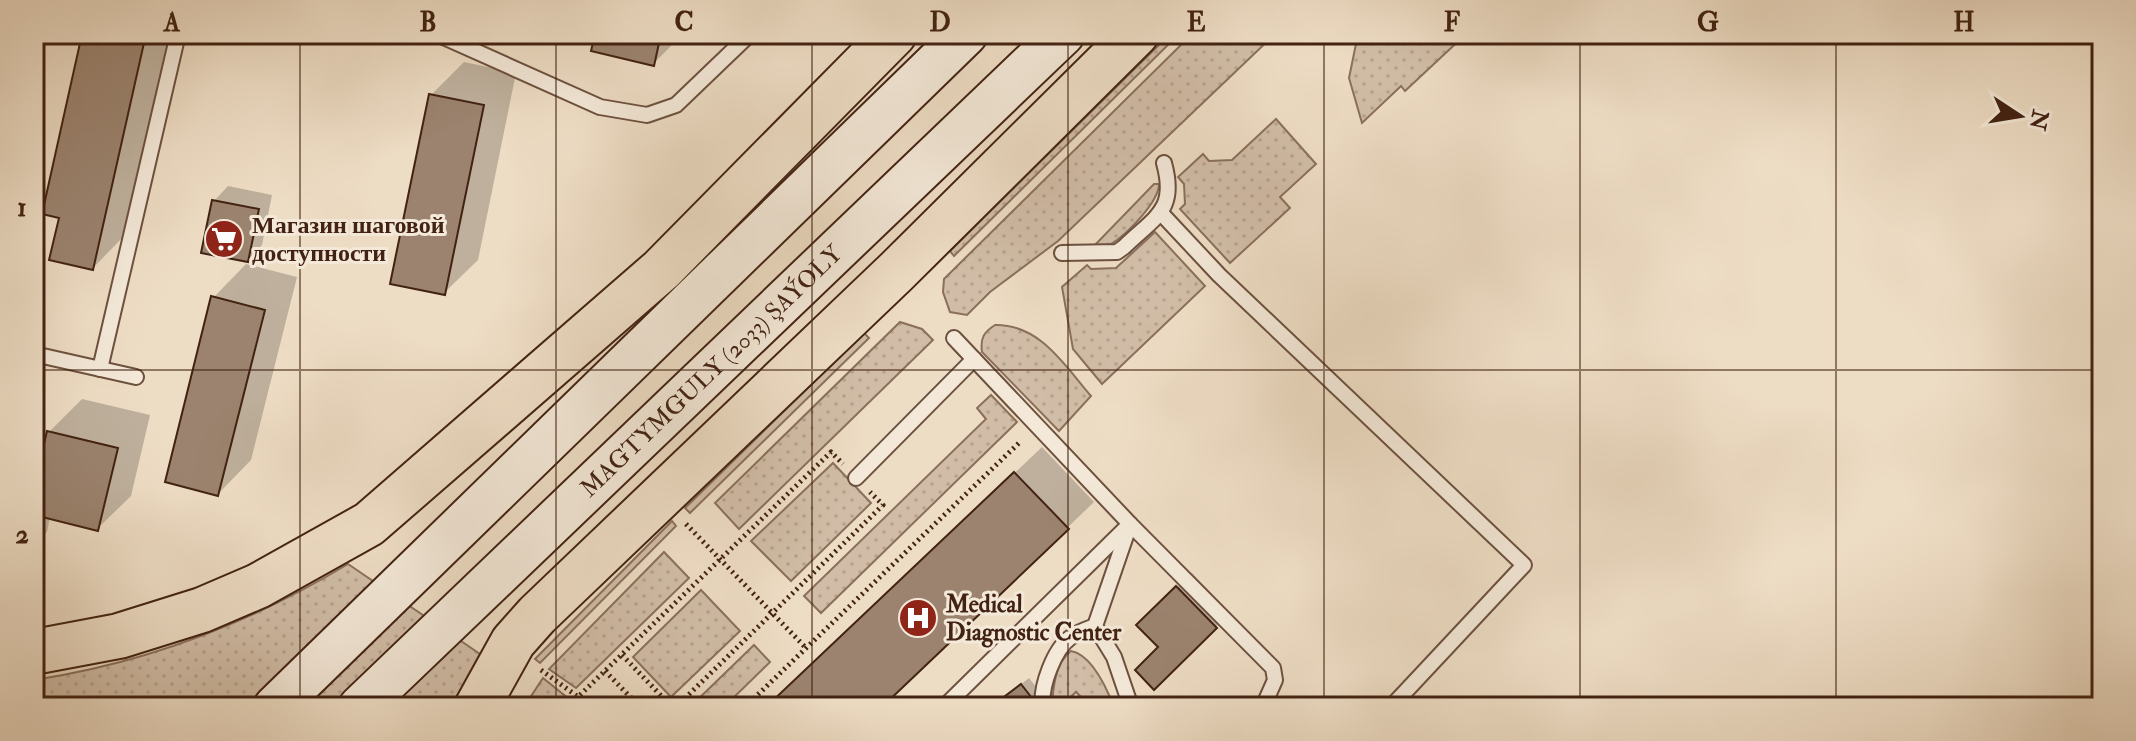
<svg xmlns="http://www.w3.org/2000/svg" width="2136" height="741" font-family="'IM FELL Double Pica',serif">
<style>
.grass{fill:url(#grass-dots);stroke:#8a705c;stroke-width:2}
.shadow{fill:#0003}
.building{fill:#9b836f;stroke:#422212;stroke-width:2}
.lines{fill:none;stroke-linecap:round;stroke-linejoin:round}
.service-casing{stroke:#6d513f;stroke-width:18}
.secondary-casing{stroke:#422212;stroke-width:46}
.primary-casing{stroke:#422212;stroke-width:48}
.path{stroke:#422212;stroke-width:5;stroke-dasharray:2 4;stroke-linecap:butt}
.service{stroke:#f4e9d9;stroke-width:14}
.secondary{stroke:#f4e9d9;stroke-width:42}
.primary{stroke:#eeddc5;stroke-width:44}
.grid{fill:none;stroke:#422212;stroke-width:2;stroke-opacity:0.55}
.labels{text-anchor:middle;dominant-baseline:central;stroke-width:6;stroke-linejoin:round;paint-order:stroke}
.poi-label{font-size:24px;font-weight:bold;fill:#422212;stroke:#f4e9d9;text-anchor:start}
.street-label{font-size:24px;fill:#422212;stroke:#f4e9d9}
.neatline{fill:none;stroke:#422212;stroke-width:3}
.grid-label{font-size:26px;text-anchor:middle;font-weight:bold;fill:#422212}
</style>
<defs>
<pattern id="grass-dots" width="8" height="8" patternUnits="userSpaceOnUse" patternTransform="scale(2)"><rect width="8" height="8" fill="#d1bda7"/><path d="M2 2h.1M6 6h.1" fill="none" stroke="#b5a28f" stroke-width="1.8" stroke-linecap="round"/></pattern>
</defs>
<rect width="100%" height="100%" fill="#eeddc5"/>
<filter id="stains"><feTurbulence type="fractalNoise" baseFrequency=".0025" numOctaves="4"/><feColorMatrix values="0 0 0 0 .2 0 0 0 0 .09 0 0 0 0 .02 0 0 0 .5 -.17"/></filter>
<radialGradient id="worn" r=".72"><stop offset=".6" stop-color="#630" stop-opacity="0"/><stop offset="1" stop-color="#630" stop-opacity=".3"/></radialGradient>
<g class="grass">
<polygon points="1170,34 1179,34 954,256 950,251"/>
<polygon points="1192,34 1275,34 1058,241 990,292 967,315 950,312 943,292 944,279"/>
<polygon points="1358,34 1466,34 1405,91 1401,86 1362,123 1349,78"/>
<polygon points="1276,119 1316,164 1280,197 1290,208 1230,263 1180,209 1185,204 1184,184 1178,177 1203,154 1209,161 1232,160"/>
<path d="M 1154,184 L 1159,184 C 1159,202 1126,235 1111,244 C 1106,247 1098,247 1092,248 Z"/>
<polygon points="1155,232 1205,286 1102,384 1073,349 1062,287 1087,265 1091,269 1116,268"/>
<polygon points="900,322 922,329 933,340 739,529 715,503"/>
<path d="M 995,325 C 1040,324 1065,366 1091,396 L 1059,431 L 982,352 C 980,338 984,332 995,325 Z"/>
<polygon points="864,333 869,338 690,513 685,508"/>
<polygon points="991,395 1017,422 821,613 804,596 986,419 977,408"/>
<polygon points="833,463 871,503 791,581 751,541"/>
<polygon points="672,521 676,526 540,663 535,659"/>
<polygon points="664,552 689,578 576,688 549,669"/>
<path d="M 348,564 L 480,654 L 452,707 L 34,707 L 34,680 C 146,663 252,622 348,564 Z"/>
<polygon points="701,590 740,631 671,697 633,657"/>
<polygon points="754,645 770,662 724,707 690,707"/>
<path d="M 1071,651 C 1092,655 1107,689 1114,707 L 1091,707 L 1076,692 L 1060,707 L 1052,707 C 1053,688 1055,663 1071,651 Z"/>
<polygon points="543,678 579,707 524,707"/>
</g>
<g class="shadow">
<polygon points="84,34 171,34 126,234 93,268 61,216"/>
<polygon points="597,34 683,34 653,64"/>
<polygon points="464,62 516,73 478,260 444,293 431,95"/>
<polygon points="228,186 272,195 262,245 248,260 214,201"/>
<polygon points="246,264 297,277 251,460 218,494 213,298"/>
<polygon points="82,399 150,415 131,496 97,529 50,517 47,532 34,545 34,442 46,445 49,432"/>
<polygon points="1042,447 1094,502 1067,528 879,707 768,707"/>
<polygon points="1192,573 1230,613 1154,687 1160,647 1139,625"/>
<polygon points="1029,678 1041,693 1026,707 1001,707 1005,697"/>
</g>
<g class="building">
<polygon points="82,34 146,34 93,270 49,260 59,218 42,214"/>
<polygon points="595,34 661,34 654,66 591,51"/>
<polygon points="429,94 484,105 445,295 390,284"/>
<polygon points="212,200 259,209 248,262 201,253"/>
<polygon points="211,296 265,310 218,496 165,482"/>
<polygon points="47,431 118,448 98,531 34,515 34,486"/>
<polygon points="1014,472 1069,529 882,707 766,707"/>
<polygon points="1176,586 1217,628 1154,690 1135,670 1158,647 1136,625"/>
<polygon points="1021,684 1035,702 1029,707 999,707 996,703"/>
</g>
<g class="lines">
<defs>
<g id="service">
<polyline points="437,34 600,107 647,115 676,105 750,34"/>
<polyline points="1160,212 1219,275 1524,565 1391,707"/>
<path d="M 1062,253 L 1117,252 L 1124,247 C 1156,216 1177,210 1164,163"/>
<polyline points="34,354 136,377"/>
<polyline points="100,369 178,34"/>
<polyline points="856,478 974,359"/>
<polyline points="1095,626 1114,657 1131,707"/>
<polyline points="944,707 1130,524 954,338"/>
<path d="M 1043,707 C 1040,687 1054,649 1071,637 C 1078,632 1087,629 1095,626 L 1130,524 L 1273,668 L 1275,680 L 1263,707"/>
</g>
<g id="secondary">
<polyline points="275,707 966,34"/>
<path id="s1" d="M 360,707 L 1063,34"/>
</g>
<g id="primary">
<polyline points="34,652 119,636 202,610 258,586 369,524 661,270 894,34"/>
<polyline points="477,707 513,642 537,615 896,272 1136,34"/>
</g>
</defs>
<use href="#service" class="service-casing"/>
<use href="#secondary" class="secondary-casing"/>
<use href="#primary" class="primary-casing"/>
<g class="path">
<polyline points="686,524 806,648"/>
<polyline points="622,655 672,707"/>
<polyline points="541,670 592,707"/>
<polyline points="605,671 640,707"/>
<polyline points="580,695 831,452 843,464"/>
<polyline points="676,707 883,505 870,492"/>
<polyline points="745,707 1021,441"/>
</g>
<use href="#service" class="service"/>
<use href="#secondary" class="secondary"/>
<use href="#primary" class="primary"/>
</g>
<path class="grid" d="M 300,34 L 300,707M 556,34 L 556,707M 812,34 L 812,707M 1068,34 L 1068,707M 1324,34 L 1324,707M 1580,34 L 1580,707M 1836,34 L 1836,707M 34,370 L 2102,370"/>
<defs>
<symbol id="supermarket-disc" viewBox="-11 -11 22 22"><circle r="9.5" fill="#8f2418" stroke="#f4e9d9"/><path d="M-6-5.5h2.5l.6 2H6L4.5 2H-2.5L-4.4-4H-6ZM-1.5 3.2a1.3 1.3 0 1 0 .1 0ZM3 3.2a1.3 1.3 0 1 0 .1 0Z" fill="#fff"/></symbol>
<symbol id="hospital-disc" viewBox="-11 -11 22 22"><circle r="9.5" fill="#8f2418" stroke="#f4e9d9"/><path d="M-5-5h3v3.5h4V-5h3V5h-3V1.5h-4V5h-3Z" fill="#fff"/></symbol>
</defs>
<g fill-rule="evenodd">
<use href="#supermarket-disc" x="202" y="217" width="44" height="44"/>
<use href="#hospital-disc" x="896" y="596" width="44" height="44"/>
</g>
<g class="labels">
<g class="poi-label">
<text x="252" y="225">Магазин шаговой<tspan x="252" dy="28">доступности</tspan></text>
<text x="946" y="604">Medical<tspan x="946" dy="28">Diagnostic Center</tspan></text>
</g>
<g class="street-label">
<text stroke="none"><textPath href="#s1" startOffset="486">MAGTYMGULY (2033) ŞAÝOLY</textPath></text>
</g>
</g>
<rect width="2136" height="741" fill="none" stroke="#eeddc5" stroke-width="88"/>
<g transform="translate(2020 116) rotate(102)" stroke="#f4e9d9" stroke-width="6" paint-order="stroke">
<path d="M0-6L14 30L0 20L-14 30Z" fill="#422212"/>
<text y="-12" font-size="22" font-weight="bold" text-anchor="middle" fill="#422212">N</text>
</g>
<rect x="44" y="44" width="2048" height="653" class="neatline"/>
<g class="grid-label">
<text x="172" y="31">A</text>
<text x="428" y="31">B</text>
<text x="684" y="31">C</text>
<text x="940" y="31">D</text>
<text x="1196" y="31">E</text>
<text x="1452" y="31">F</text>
<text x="1708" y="31">G</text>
<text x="1964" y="31">H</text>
<text x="22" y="216">1</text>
<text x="22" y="543">2</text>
</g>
<rect width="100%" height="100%" filter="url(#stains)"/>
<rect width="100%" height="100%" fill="url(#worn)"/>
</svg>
